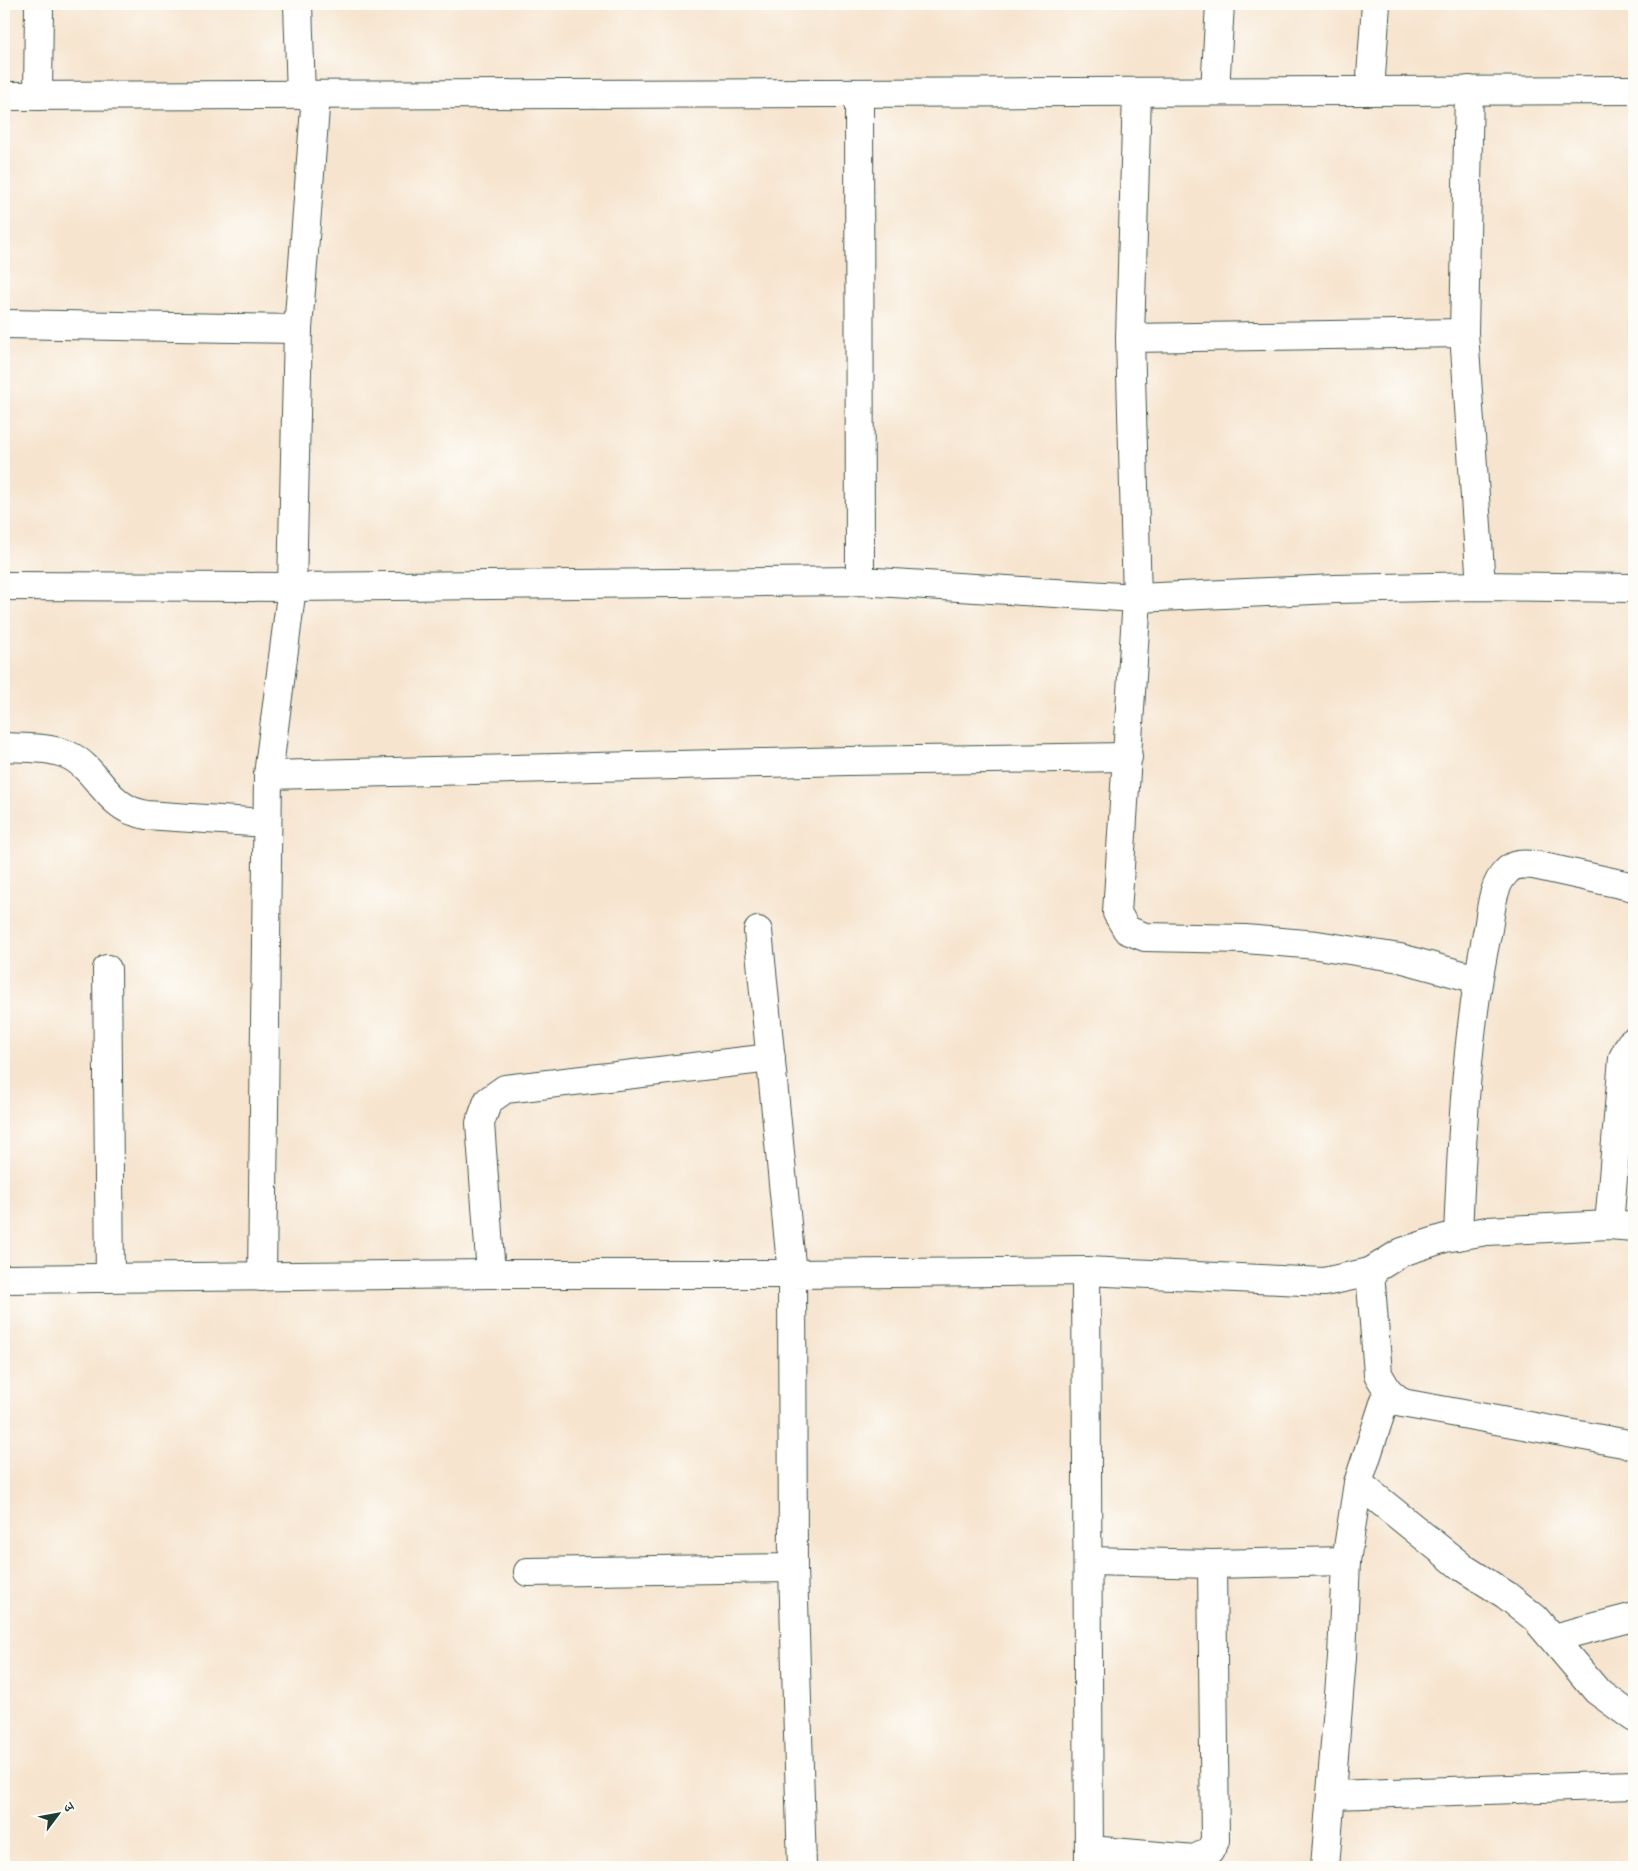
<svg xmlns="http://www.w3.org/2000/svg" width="1638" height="1871" font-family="'Libre Caslon Text','Noto Serif Devanagari',serif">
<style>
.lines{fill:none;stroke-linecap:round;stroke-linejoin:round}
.minor-casing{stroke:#3f564b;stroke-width:30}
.minor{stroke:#fff;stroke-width:28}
</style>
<rect width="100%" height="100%" fill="#fdfcf7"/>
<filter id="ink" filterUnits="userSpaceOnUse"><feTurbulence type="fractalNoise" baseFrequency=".02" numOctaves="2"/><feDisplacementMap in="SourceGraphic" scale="10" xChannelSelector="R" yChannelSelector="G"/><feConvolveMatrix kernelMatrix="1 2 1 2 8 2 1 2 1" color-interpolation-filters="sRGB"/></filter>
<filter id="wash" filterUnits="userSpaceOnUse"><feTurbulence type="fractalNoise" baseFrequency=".0096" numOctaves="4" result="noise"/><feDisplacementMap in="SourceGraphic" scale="20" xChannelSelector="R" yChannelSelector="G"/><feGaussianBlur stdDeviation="1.12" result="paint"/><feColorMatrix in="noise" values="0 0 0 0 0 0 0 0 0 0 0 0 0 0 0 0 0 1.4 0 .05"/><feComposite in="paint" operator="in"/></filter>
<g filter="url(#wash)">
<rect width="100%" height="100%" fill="#f6e4ce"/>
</g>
<g filter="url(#ink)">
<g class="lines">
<defs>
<g id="minor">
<polyline points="298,4 301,95"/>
<polyline points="1469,90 1464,333 1481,586"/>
<polyline points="1215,91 1220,4"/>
<polyline points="1370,91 1376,4"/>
<polyline points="1137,92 1130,338 1137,598 1117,913 1127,930 1145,937 1245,939 1317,945 1400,958 1477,979"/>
<polyline points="859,93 860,581"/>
<polyline points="4,96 1634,90"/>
<polyline points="38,96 39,4"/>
<polyline points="4,324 298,329"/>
<polyline points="1130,338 1464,333"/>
<polyline points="4,586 292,587 860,581 1137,598 1335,589 1481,586 1634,588"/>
<path d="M 4,747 C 25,748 49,747 68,755 C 93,766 104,797 128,809 C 133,812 140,813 146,815 L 267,823"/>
<polyline points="268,775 847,761 1128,757"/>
<polyline points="107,969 110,1278"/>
<polyline points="1609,1225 1623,1058 1630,1044 1634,1041"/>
<path d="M 1458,1236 C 1462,1133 1466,1031 1488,929 C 1491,911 1492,886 1506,872 C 1513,863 1524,864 1534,865 L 1634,887"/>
<polyline points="1086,1271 1324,1282 1370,1272 1378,1374 1388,1391 1402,1403 1634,1445"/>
<polyline points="1370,1272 1402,1252 1445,1238 1487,1231 1609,1225 1634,1227"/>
<polyline points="491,1274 480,1123 488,1101 505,1089 771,1058"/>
<polyline points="262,1277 268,775 292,587 298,329 316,95"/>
<polyline points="4,1279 491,1274 792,1274 758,931"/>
<polyline points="1358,1483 1462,1567 1506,1595 1535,1618 1597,1691 1634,1718"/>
<polyline points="1089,1561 1212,1564 1215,1841 1209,1852 1194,1859 1090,1850"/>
<polyline points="1212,1564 1346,1561"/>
<polyline points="528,1572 793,1568"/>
<polyline points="1553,1638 1634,1617"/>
<polyline points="1332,1795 1634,1785"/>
<polyline points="802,1867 793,1568 792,1274 1086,1271 1089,1867"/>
<polyline points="1325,1867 1342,1657 1346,1561 1358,1483 1388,1391"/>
</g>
</defs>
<use href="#minor" class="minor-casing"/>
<use href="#minor" class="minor"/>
</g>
</g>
<rect width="1638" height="1871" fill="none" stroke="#fdfcf7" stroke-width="20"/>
<g transform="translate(58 1814) rotate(58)" stroke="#fdfcf7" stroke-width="4" paint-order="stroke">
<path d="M0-4L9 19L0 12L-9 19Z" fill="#1f3d34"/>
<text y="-8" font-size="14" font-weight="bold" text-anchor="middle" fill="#1f3d34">उ</text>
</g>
</svg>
